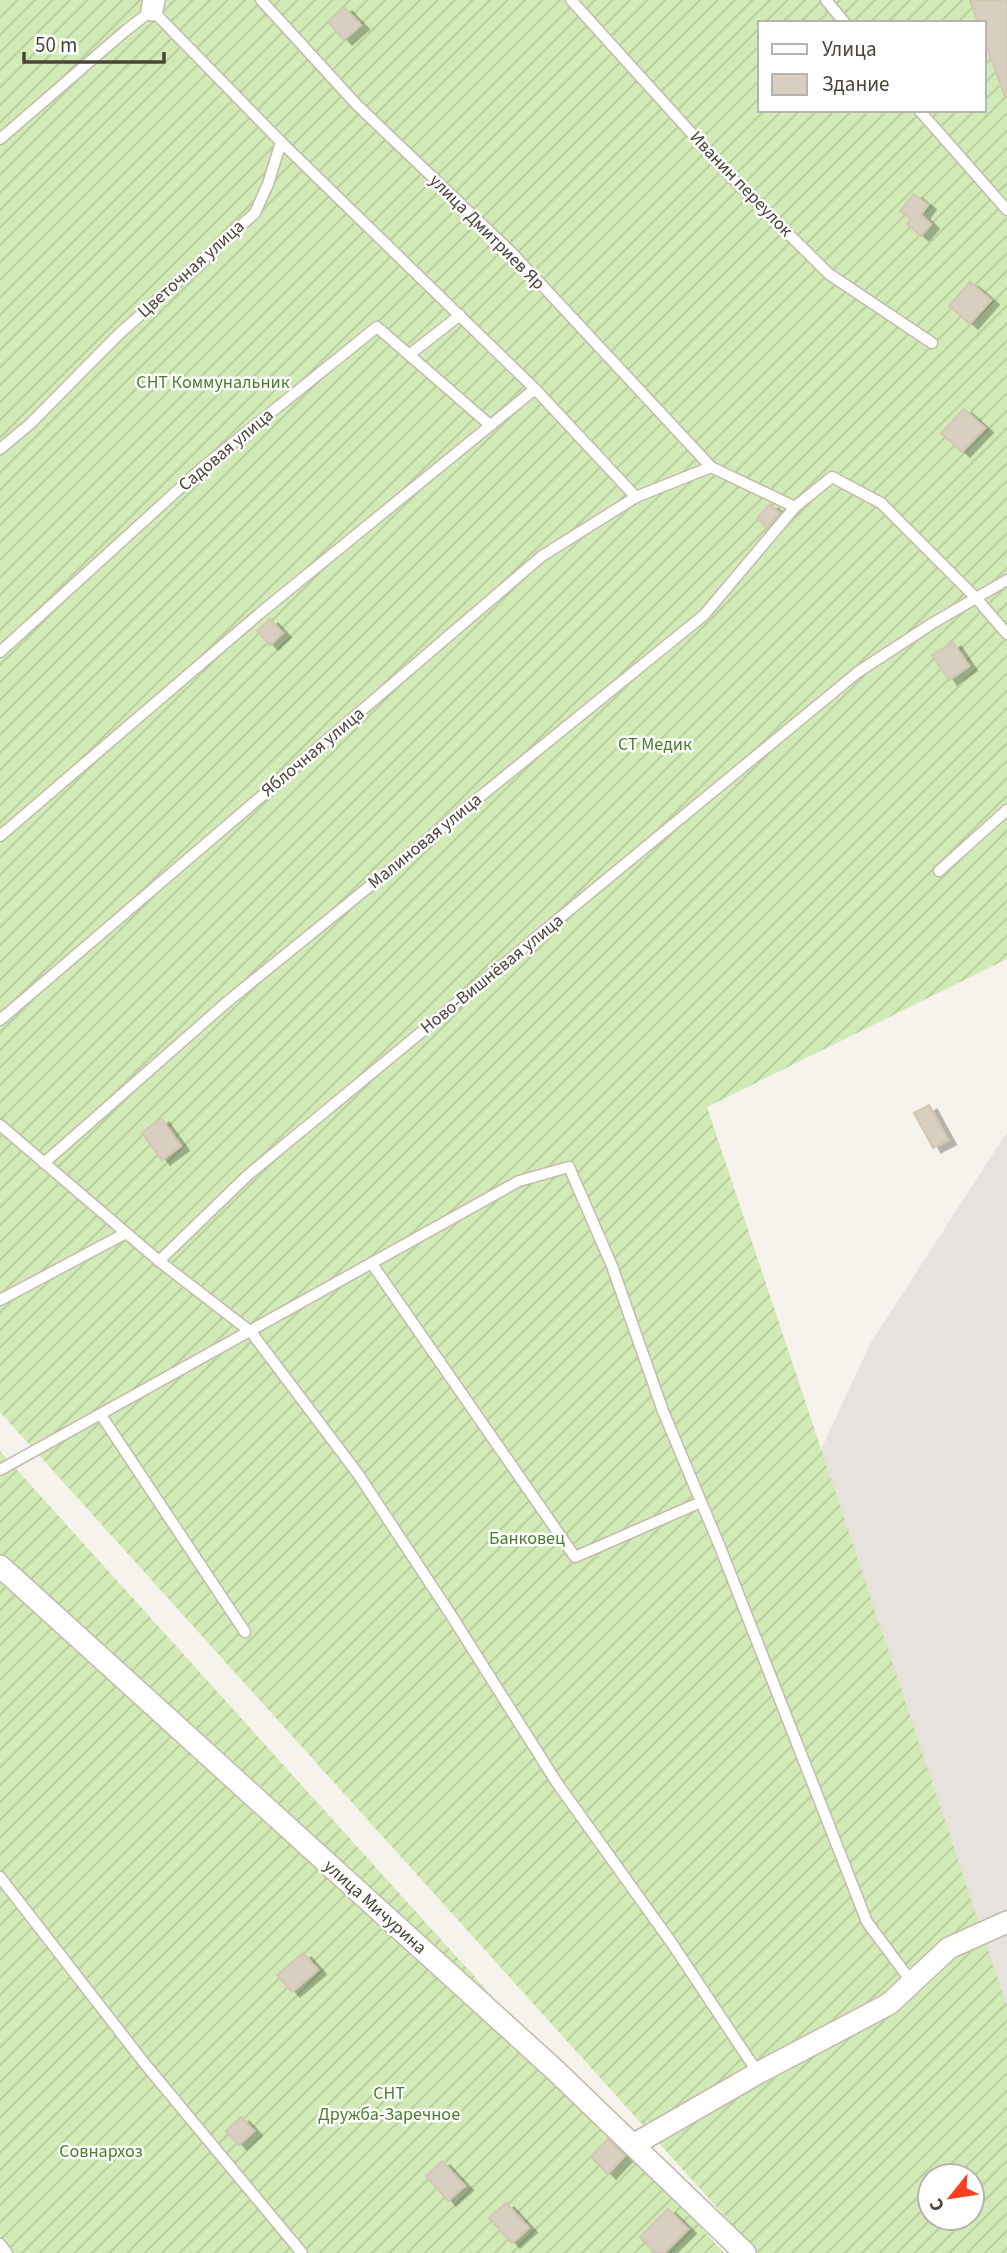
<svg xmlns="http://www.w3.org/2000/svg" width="1007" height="2253" font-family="'Source Sans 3',sans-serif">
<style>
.industrial{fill:#e6e2dd}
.garden{fill:url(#garden-furrows);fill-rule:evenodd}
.building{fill:#d8cfc1;stroke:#d3c7b4;stroke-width:2;filter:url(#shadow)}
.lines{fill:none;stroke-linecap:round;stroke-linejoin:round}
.lane-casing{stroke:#c2bbae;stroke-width:13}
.street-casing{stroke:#c2bbae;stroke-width:24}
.lane{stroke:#fff;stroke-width:10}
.street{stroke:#fff;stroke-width:21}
.labels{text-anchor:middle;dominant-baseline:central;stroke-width:5;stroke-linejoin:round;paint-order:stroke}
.street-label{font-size:18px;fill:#4b4439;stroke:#fff}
.park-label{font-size:18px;fill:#4a7f2a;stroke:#fff}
</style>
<defs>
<pattern id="garden-furrows" width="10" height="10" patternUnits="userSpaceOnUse" patternTransform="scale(1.75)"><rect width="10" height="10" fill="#d2eab5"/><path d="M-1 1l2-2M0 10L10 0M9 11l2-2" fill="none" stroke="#b6ca9c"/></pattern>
<filter id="shadow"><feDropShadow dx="8" dy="4.5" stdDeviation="0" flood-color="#0004"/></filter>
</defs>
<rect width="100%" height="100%" fill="#f6f3ec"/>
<polygon class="industrial" points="1007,1132 1007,2126 760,1581 870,1344"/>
<g class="garden">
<path d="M 0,0 L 1007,0 L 1007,959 L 707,1107 L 1007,2007 L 1007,2253 L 758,2253 L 0,1412 L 0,145 L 118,39 L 0,138 ZM 760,23 L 984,23 L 984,110 L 760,110 ZM 930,2176 L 972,2176 L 972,2218 L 930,2218 Z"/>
<polygon points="0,1451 724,2253 0,2253"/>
</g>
<g class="building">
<polygon points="970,0 1007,0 1007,97 1005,97 984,40 984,23 978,23"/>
<polygon points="344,7 361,25 344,40 328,22"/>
<polygon points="914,194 928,205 921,215 931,224 921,236 907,224 911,219 900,211"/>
<polygon points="970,282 991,300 970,324 949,306"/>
<polygon points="964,409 985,428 962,452 941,433"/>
<polygon points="770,504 780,513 767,528 757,518"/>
<polygon points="270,619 283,633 270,645 257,631"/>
<polygon points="953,642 969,666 949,680 932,655"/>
<polygon points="929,1105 948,1140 933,1148 914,1113"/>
<polygon points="161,1118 181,1146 162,1160 142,1133"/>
<polygon points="303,1953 318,1970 292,1992 277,1975"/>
<polygon points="241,2117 254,2131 239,2145 226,2131"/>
<polygon points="608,2139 625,2156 608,2174 591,2157"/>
<polygon points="442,2161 465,2186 448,2201 426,2176"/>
<polygon points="506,2203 529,2228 512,2243 489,2218"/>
<polygon points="668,2209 688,2229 664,2253 655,2253 640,2237"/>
</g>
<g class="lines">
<defs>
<g id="lane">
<polyline points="261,0 357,105 511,252 711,467"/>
<polyline points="571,0 732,178 829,274 932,343"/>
<polyline points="826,0 845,23"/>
<polyline points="919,110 1007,210"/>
<polyline points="0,139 124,32 152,10 281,142 268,184 255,213 119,334 30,424 0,449"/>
<polyline points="281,142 535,389 636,497 711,467 795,507 832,477 881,503 976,598 1007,634"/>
<polyline points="409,355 460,315"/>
<polyline points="0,652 202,468 377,327 490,425"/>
<polyline points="0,836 259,614 535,389"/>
<polyline points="939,871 1007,810"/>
<polyline points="0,1020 542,556 636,497"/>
<polyline points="0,1125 159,1261 248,1175 858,672 933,623 1007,580"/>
<polyline points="44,1163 227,1002 704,615 795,507"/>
<polyline points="159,1261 251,1332 358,1474 451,1615 557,1783 671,1942 758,2073"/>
<polyline points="372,1264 575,1557 701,1502"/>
<polyline points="0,1300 126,1233"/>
<polyline points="101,1415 245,1632"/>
<polyline points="0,1470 519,1181 569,1167 612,1266 663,1411 720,1547 867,1922 911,1981"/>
<polyline points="0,1877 145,2064 302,2253"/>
<polyline points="0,2244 7,2253"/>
</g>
<g id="street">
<polyline points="152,10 154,0"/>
<polyline points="0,1566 555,2070 745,2253"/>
<polyline points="633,2145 758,2073 889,2004 949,1948 1007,1922"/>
</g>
</defs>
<use href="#lane" class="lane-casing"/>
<use href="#street" class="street-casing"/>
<use href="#lane" class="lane"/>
<use href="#street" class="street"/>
</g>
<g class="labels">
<g class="street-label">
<text transform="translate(741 184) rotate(46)">Иванин переулок</text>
<text transform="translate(487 232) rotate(45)">улица Дмитриев Яр</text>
<text transform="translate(191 269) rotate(-42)">Цветочная улица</text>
<text transform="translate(226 450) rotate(-40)">Садовая улица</text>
<text transform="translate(313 752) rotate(-40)">Яблочная улица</text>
<text transform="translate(425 841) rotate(-39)">Малиновая улица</text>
<text transform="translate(492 974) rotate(-39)">Ново-Вишнёвая улица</text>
<text transform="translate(375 1907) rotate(42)">улица Мичурина</text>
</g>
<g class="park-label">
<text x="213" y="382">СНТ Коммунальник</text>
<text x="655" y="744">СТ Медик</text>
<text x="527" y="1538">Банковец</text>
<text x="389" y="2093">СНТ<tspan x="389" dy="21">Дружба-Заречное</tspan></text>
<text x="101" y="2151">Совнархоз</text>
</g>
</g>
<rect x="758" y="21" width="228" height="91" fill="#ffffff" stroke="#b7b4b0" stroke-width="2"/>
<rect x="772" y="44" width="35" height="10" fill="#ffffff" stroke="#b7b4b0" stroke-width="2"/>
<text x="822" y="56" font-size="21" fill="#4b4439">Улица</text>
<rect x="772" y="74" width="35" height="21" fill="#d8cfc1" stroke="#b7b4b0" stroke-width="2"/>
<text x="822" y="91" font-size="21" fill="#4b4439">Здание</text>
<g transform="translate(951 2197) rotate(240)"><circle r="33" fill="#ffffff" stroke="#b7b4b0" stroke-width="2"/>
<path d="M0-5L12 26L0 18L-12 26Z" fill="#fc3f1d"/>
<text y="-10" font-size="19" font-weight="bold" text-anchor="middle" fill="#4b4439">С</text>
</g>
<path d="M24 52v10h140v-10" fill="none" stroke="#4b4439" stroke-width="3.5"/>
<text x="35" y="52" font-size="21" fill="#4b4439" stroke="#ffffff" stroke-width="5" paint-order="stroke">50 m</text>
</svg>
